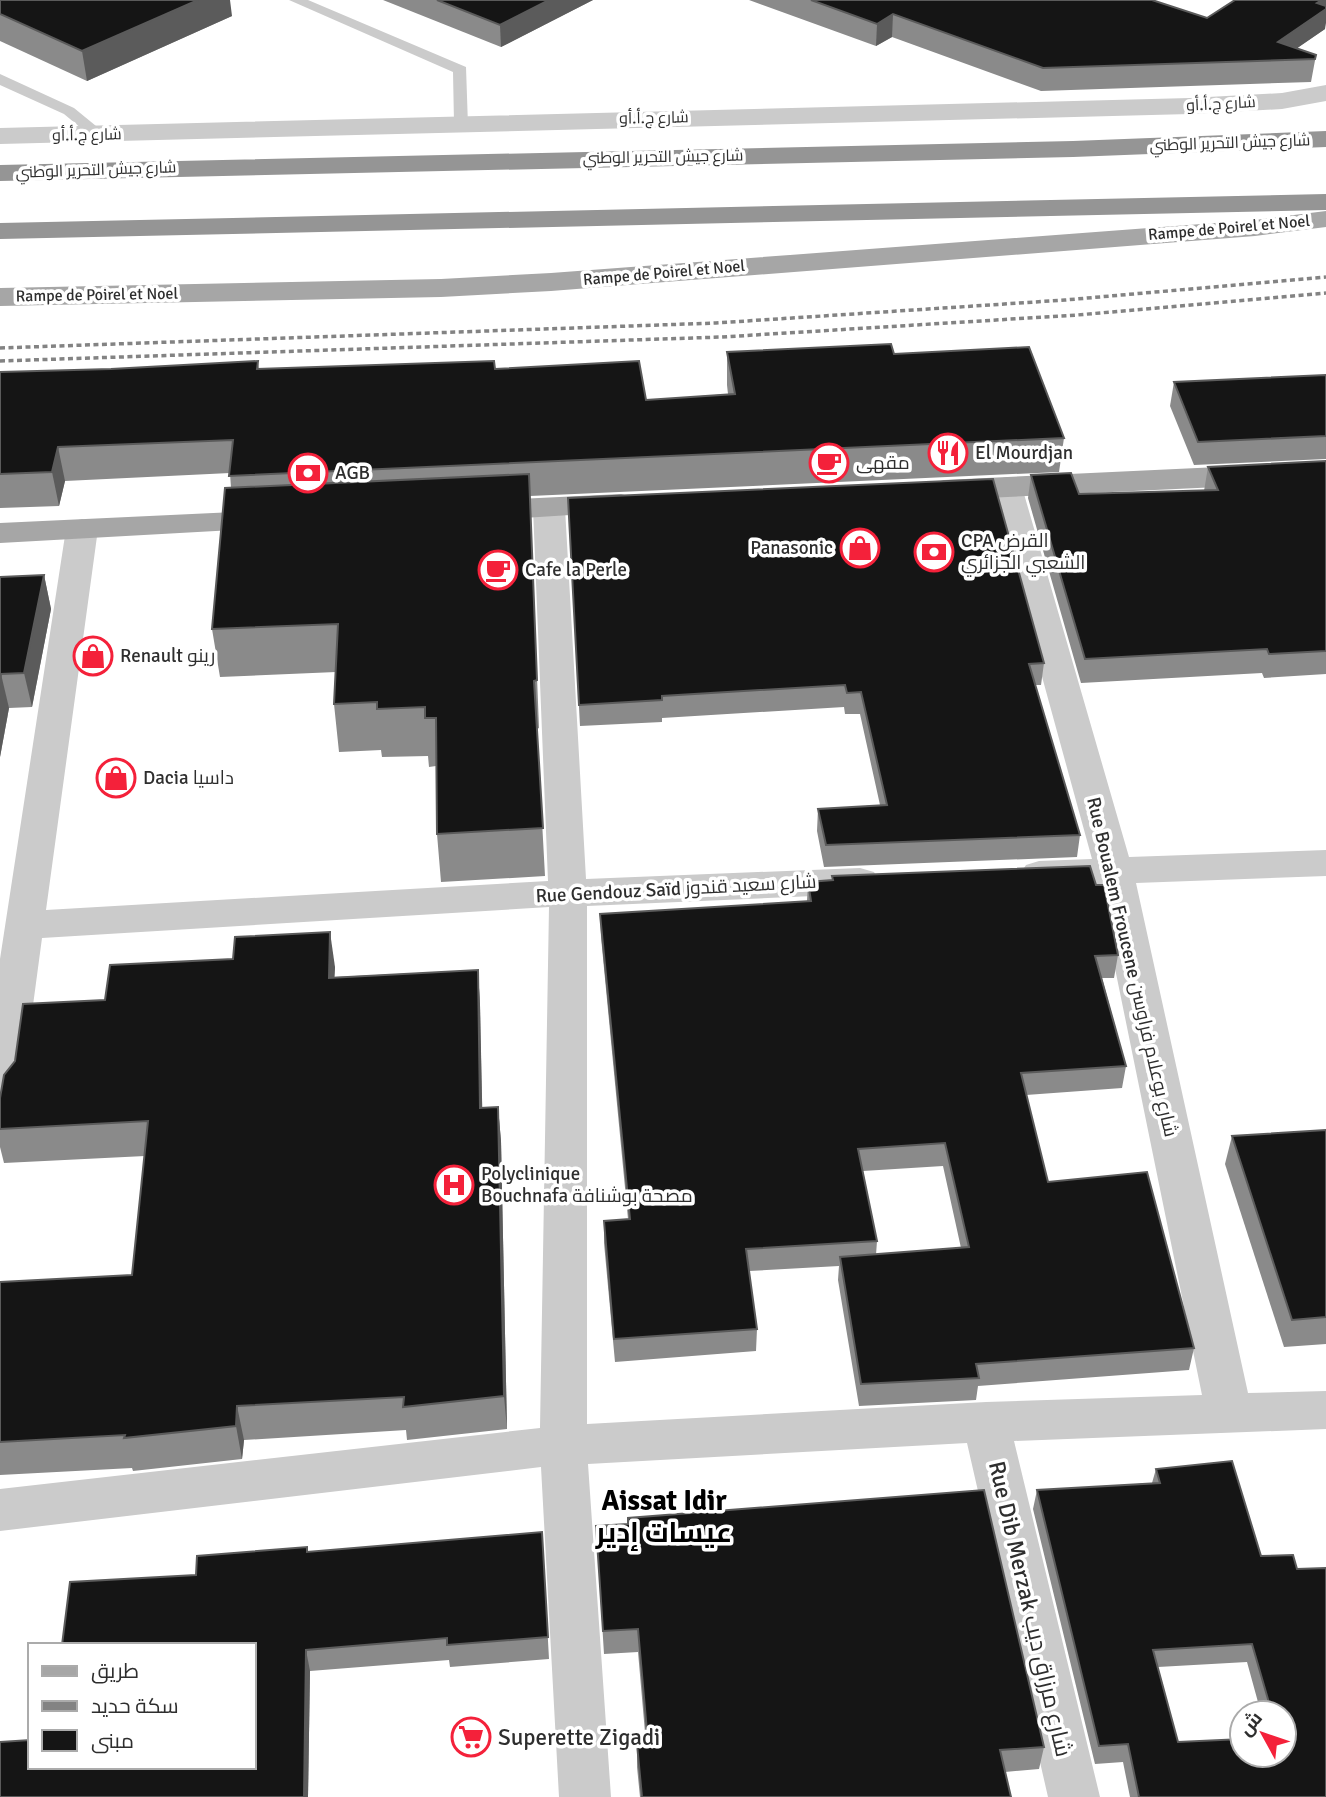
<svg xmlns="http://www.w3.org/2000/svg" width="1326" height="1797" font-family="Signika,Cairo,sans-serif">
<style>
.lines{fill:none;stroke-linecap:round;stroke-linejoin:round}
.lane{fill:#cbcbcb;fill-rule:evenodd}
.street{fill:#cbcbcb;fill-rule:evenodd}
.primary{fill:#a6a6a6;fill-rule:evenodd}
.highway{fill:#959595;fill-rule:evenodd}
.rail{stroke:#838383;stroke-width:3.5;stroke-dasharray:5 3.5;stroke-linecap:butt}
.wall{fill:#8a8a8a;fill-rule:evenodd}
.shaded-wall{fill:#5b5b5b}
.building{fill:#151515;stroke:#5b5b5b;stroke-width:2;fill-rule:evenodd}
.labels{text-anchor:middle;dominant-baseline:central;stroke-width:7;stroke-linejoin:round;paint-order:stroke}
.far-street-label{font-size:16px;fill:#2e2e2e;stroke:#fff}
.poi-label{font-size:19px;fill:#2e2e2e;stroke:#fff;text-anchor:start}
.street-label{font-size:19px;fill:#2e2e2e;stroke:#fff}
.near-street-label{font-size:23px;fill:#2e2e2e;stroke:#fff}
.near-poi-label{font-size:23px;fill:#2e2e2e;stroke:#fff;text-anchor:start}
.near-quarter-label{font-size:28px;font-weight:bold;fill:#000;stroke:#fff}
</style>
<rect width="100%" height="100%" fill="#fff"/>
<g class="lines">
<g class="lane">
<polygon points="289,0 308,0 466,67 468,126 462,128 454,123 453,72"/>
<polygon points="0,74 74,108 107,135 99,140 93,138 64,114 0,85"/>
</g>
<g class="street">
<polygon points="1326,85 1326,101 1282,109 1190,114 0,144 0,128 1190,98 1282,93"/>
<polygon points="1006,477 1017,480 1022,487 1129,857 1326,850 1326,876 1136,883 1248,1393 1326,1391 1326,1429 1014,1441 1100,1797 1048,1797 967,1443 588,1464 611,1797 559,1797 541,1467 0,1531 0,1489 540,1428 549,907 42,938 21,1095 15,1106 0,1111 0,959 66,529 70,522 82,519 94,522 98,529 46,910 548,881 533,508 538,501 549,498 560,501 565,508 586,879 860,868 874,872 879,881 874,890 860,894 587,906 587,1424 986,1402 1202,1395 1098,885 1039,887 1026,883 1020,874 1026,865 1039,861 1092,859 990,487 995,480"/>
</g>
<g class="primary">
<polygon points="1326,211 1326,227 1255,236 551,291 441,297 0,306 0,288 441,279 551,273 1255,220"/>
<polygon points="1326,462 1326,482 944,500 933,497 928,490 933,483 944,480"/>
<polygon points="621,494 632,497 637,504 632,511 479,521 468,518 463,511 468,504 479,501"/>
<polygon points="275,510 287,513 291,520 287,527 0,543 0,523"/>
</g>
<g class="highway">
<polygon points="1326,131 1326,147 1073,157 0,181 0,165 1073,141"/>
<polygon points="1326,194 1326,210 0,239 0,223"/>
</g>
<g class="rail">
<polyline points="0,348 716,323 1065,300 1326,277"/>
<polyline points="0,361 722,337 1077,315 1326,293"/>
</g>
</g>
<g class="wall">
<polygon points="0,0 232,16 87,81 0,41"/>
<polygon points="383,0 593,0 501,47"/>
<polygon points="749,0 1152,0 1207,18 1325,29 1297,48 1316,55 1311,82 1041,91 892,37 876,46"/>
<polygon points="727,352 894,354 1064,438 1059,472 530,496 539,728 537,729 545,876 441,882 437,834 436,766 429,767 428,756 382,757 381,750 339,752 334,704 336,672 220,677 212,629 231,488 230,473 65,481 59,506 0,508 0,372 111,369 258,361 259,369 495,369 646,400 728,394 727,385"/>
<polygon points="1326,375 1326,459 1194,465 1170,406 1174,382"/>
<polygon points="1326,461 1326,674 1264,678 1262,673 1081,683 1028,498 1031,475 1079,494 1204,491 1208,467"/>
<polygon points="568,498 1044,663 1041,685 1035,685 1080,835 1077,857 824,867 817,831 818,809 880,805 860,714 845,714 844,707 662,718 662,722 580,726"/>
<polygon points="44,575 51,609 32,707 9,708 0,757 0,577"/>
<path d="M 832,876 L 1118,955 L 1114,978 L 1102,978 L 1126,1066 L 1122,1088 L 1026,1095 L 1048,1182 L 1194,1348 L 1189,1370 L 978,1386 L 976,1400 L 859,1406 L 838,1280 L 839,1266 L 749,1271 L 757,1329 L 756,1351 L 615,1362 L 604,1243 L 604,1221 L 628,1219 L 601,937 L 600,914 L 807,901 L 808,882 L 832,880 ZM 943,1166 L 961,1248 L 876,1255 L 877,1241 L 863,1171 Z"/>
<polygon points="335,967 334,977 478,970 480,1005 482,1108 498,1107 501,1141 507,1429 407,1440 406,1430 244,1440 242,1459 133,1471 132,1468 0,1475 0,1282 132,1275 145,1156 4,1163 0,1147 0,1098 105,1000"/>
<polygon points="1326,1130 1326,1344 1284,1347 1225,1164 1232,1136"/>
<path d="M 1232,1461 L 1326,1797 L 1130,1797 L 1123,1762 L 1095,1764 L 1033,1509 L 1037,1490 L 1152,1483 L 1156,1469 ZM 1247,1662 L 1261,1713 L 1284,1713 L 1284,1755 L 1178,1742 L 1158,1667 Z"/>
<polygon points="596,1526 1044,1747 1039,1769 1005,1772 1011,1797 640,1797 637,1767 637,1744 646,1744 638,1652 604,1654"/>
<polygon points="542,1532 549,1659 450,1667 449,1660 310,1671 308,1797 30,1767 196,1575 307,1547 308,1552"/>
</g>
<g class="shaded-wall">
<polygon points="198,0 230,0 232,16 87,81 82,51"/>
<polygon points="549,0 593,0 501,47 500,25"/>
<polygon points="1322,0 1326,0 1326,23 1325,29 1280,60 1278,42 1317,3"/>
<polygon points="893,14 892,37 876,46 877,24"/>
<polygon points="58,447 65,481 59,506 52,472"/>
<polygon points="44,575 51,609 32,707 24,673"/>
<polygon points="1,674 9,708 0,757 0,681"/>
<polygon points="330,932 335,967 333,1012 329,978"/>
<polygon points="478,970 480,1005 483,1142 480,1108"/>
<polygon points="498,1107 501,1141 507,1429 504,1396"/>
<polygon points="237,1406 244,1440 242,1459 236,1426"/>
<polygon points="306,1650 310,1671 308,1797 304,1797"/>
</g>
<g class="building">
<polygon points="0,0 198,0 82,51 0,14"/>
<polygon points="437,0 549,0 500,25"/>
<polygon points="811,0 1152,0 1207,18 1235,0 1322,0 1317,3 1326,6 1326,9 1278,42 1316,55 1315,59 1043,68 893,14 877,24"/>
<polygon points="891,344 894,354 1029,347 1064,438 229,476 233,440 58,447 52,472 0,474 0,372 111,369 258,361 257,369 494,361 495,369 639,361 646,400 735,394 727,352"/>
<polygon points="1326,375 1326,436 1198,442 1174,382"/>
<polygon points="1326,461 1326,651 1269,654 1267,649 1085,659 1031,475 1071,473 1079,494 1218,490 1208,467"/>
<polygon points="529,474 537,680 534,681 543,828 437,834 436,718 425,718 425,707 377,709 377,702 334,704 338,624 212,629 225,488"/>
<polygon points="993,479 1044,663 1029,664 1080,835 826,845 818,809 887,805 861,692 847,693 845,685 662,696 662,700 579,705 568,498"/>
<polygon points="44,575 24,673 1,674 0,681 0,577"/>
<polygon points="1090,866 1096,885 1104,885 1118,955 1095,956 1126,1066 1021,1073 1048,1182 1147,1172 1194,1348 976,1364 979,1378 861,1384 840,1257 969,1247 945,1143 858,1149 877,1241 746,1249 757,1329 614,1339 604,1221 630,1219 600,914 811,901 808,882 833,880 832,876"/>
<polygon points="330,932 329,978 478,970 480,1108 498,1107 504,1396 403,1407 404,1397 237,1406 236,1426 124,1438 125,1435 0,1442 0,1282 132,1275 148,1121 0,1129 0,1098 4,1075 15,1061 23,1004 105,1000 110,965 233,959 235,937"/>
<polygon points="1326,1130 1326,1317 1292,1320 1232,1136"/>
<path d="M 1232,1461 L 1261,1556 L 1293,1555 L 1297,1569 L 1326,1568 L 1326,1797 L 1139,1797 L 1128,1744 L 1099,1746 L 1037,1490 L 1160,1483 L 1156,1469 ZM 1252,1644 L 1272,1713 L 1284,1713 L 1284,1755 L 1242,1755 L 1242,1739 L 1178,1742 L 1153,1650 Z"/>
<polygon points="984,1490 1044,1747 1000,1750 1011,1797 642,1797 637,1744 648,1743 638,1629 603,1631 596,1526 628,1524 628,1518"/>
<polygon points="542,1532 548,1637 447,1645 447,1638 306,1650 304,1797 0,1797 0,1742 30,1740 30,1767 254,1767 254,1645 62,1645 70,1582 196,1575 197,1556 307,1547 307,1552"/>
</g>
<defs>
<symbol id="restaurant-ring" viewBox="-11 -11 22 22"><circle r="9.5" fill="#fff" stroke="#f4213a" stroke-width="1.5"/><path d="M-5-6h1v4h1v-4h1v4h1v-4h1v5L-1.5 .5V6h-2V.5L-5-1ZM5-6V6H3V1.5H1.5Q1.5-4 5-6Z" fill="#f4213a"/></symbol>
<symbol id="cafe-ring" viewBox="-11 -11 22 22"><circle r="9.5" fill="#fff" stroke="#f4213a" stroke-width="1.5"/><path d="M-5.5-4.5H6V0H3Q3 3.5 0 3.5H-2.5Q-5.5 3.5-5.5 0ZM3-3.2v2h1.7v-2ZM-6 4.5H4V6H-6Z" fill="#f4213a"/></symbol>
<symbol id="bank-ring" viewBox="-11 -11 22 22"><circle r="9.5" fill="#fff" stroke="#f4213a" stroke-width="1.5"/><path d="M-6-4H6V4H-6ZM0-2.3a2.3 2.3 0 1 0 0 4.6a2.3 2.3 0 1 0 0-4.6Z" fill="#f4213a"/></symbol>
<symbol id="shop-ring" viewBox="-11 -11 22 22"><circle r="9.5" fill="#fff" stroke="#f4213a" stroke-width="1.5"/><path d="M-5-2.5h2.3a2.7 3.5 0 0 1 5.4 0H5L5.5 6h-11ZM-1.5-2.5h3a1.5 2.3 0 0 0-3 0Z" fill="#f4213a"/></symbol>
<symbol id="hospital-ring" viewBox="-11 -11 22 22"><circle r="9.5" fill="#fff" stroke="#f4213a" stroke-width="1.5"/><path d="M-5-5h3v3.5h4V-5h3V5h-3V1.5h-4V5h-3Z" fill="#f4213a"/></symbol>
<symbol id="supermarket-ring" viewBox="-11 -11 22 22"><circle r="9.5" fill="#fff" stroke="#f4213a" stroke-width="1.5"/><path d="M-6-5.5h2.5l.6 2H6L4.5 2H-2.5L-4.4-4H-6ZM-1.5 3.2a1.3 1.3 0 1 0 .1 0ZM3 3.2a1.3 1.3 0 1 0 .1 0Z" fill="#f4213a"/></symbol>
</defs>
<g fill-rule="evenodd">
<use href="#restaurant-ring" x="926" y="431" width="44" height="44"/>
<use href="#cafe-ring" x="807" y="441" width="44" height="44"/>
<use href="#bank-ring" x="286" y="451" width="44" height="44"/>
<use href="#shop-ring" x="838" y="526" width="44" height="44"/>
<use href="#bank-ring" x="912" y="530" width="44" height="44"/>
<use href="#cafe-ring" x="476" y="548" width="44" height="44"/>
<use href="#shop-ring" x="71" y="634" width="44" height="44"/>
<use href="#shop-ring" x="94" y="756" width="44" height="44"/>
<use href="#hospital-ring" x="432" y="1163" width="44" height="44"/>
<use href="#supermarket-ring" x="449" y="1715" width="44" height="44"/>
</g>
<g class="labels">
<g class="far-street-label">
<text transform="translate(1221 104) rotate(-3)">شارع ج.أ.أو</text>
<text transform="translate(654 118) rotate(-1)">شارع ج.أ.أو</text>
<text transform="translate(87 135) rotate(-1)">شارع ج.أ.أو</text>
<text transform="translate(1230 143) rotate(-2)">شارع جيش التحرير الوطني</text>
<text transform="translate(663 157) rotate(-1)">شارع جيش التحرير الوطني</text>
<text transform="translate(96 170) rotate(-2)">شارع جيش التحرير الوطني</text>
<text transform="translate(1229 228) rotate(-5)">Rampe de Poirel et Noel</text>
<text transform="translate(664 273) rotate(-5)">Rampe de Poirel et Noel</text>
<text transform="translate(97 295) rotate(-1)">Rampe de Poirel et Noel</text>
</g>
<g class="poi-label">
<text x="975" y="453">El Mourdjan</text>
<text x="856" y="463">مقهى</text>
<text x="335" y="473">AGB</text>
<text x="961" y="541">CPA القرض<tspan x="961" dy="22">الشعبي الجزائري</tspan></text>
<text x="833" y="548" text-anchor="end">Panasonic</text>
<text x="525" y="570">Cafe la Perle</text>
<text x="120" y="656">Renault رينو</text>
<text x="143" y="778">Dacia داسيا</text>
<text x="481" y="1174">Polyclinique<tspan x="481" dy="22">Bouchnafa مصحة بوشنافة</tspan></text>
</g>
<g class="street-label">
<text transform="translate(676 889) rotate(-3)">Rue Gendouz Saïd شارع سعيد قندوز</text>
<text transform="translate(1132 967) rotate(77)">Rue Boualem Froucene شارع بوعلام فراوسن</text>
</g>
<g class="near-street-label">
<text transform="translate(1030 1609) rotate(77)">Rue Dib Merzak شارع مرزاق ديب</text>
</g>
<g class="near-poi-label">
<text x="498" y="1737">Superette Zigadi</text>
</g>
<g class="near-quarter-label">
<text x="664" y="1501">Aissat Idir<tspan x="664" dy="32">عيسات إدير</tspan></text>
</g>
</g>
<rect x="28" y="1643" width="228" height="126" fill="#ffffff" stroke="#ababab" stroke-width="2"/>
<rect x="42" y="1666" width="35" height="10" fill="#a6a6a6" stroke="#ababab" stroke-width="2"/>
<text x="91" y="1678" font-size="21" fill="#2e2e2e">طريق</text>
<rect x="42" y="1701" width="35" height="10" fill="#838383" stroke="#ababab" stroke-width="2"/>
<text x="91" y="1713" font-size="21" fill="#2e2e2e">سكة حديد</text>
<rect x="42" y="1730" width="35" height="21" fill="#151515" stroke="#ababab" stroke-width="2"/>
<text x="91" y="1748" font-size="21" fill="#2e2e2e">مبنى</text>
<g transform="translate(1263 1734) rotate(310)"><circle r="33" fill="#ffffff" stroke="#ababab" stroke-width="2"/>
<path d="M0-5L12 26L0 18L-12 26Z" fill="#f4213a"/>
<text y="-10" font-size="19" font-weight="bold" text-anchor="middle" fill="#2e2e2e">ش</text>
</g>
</svg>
